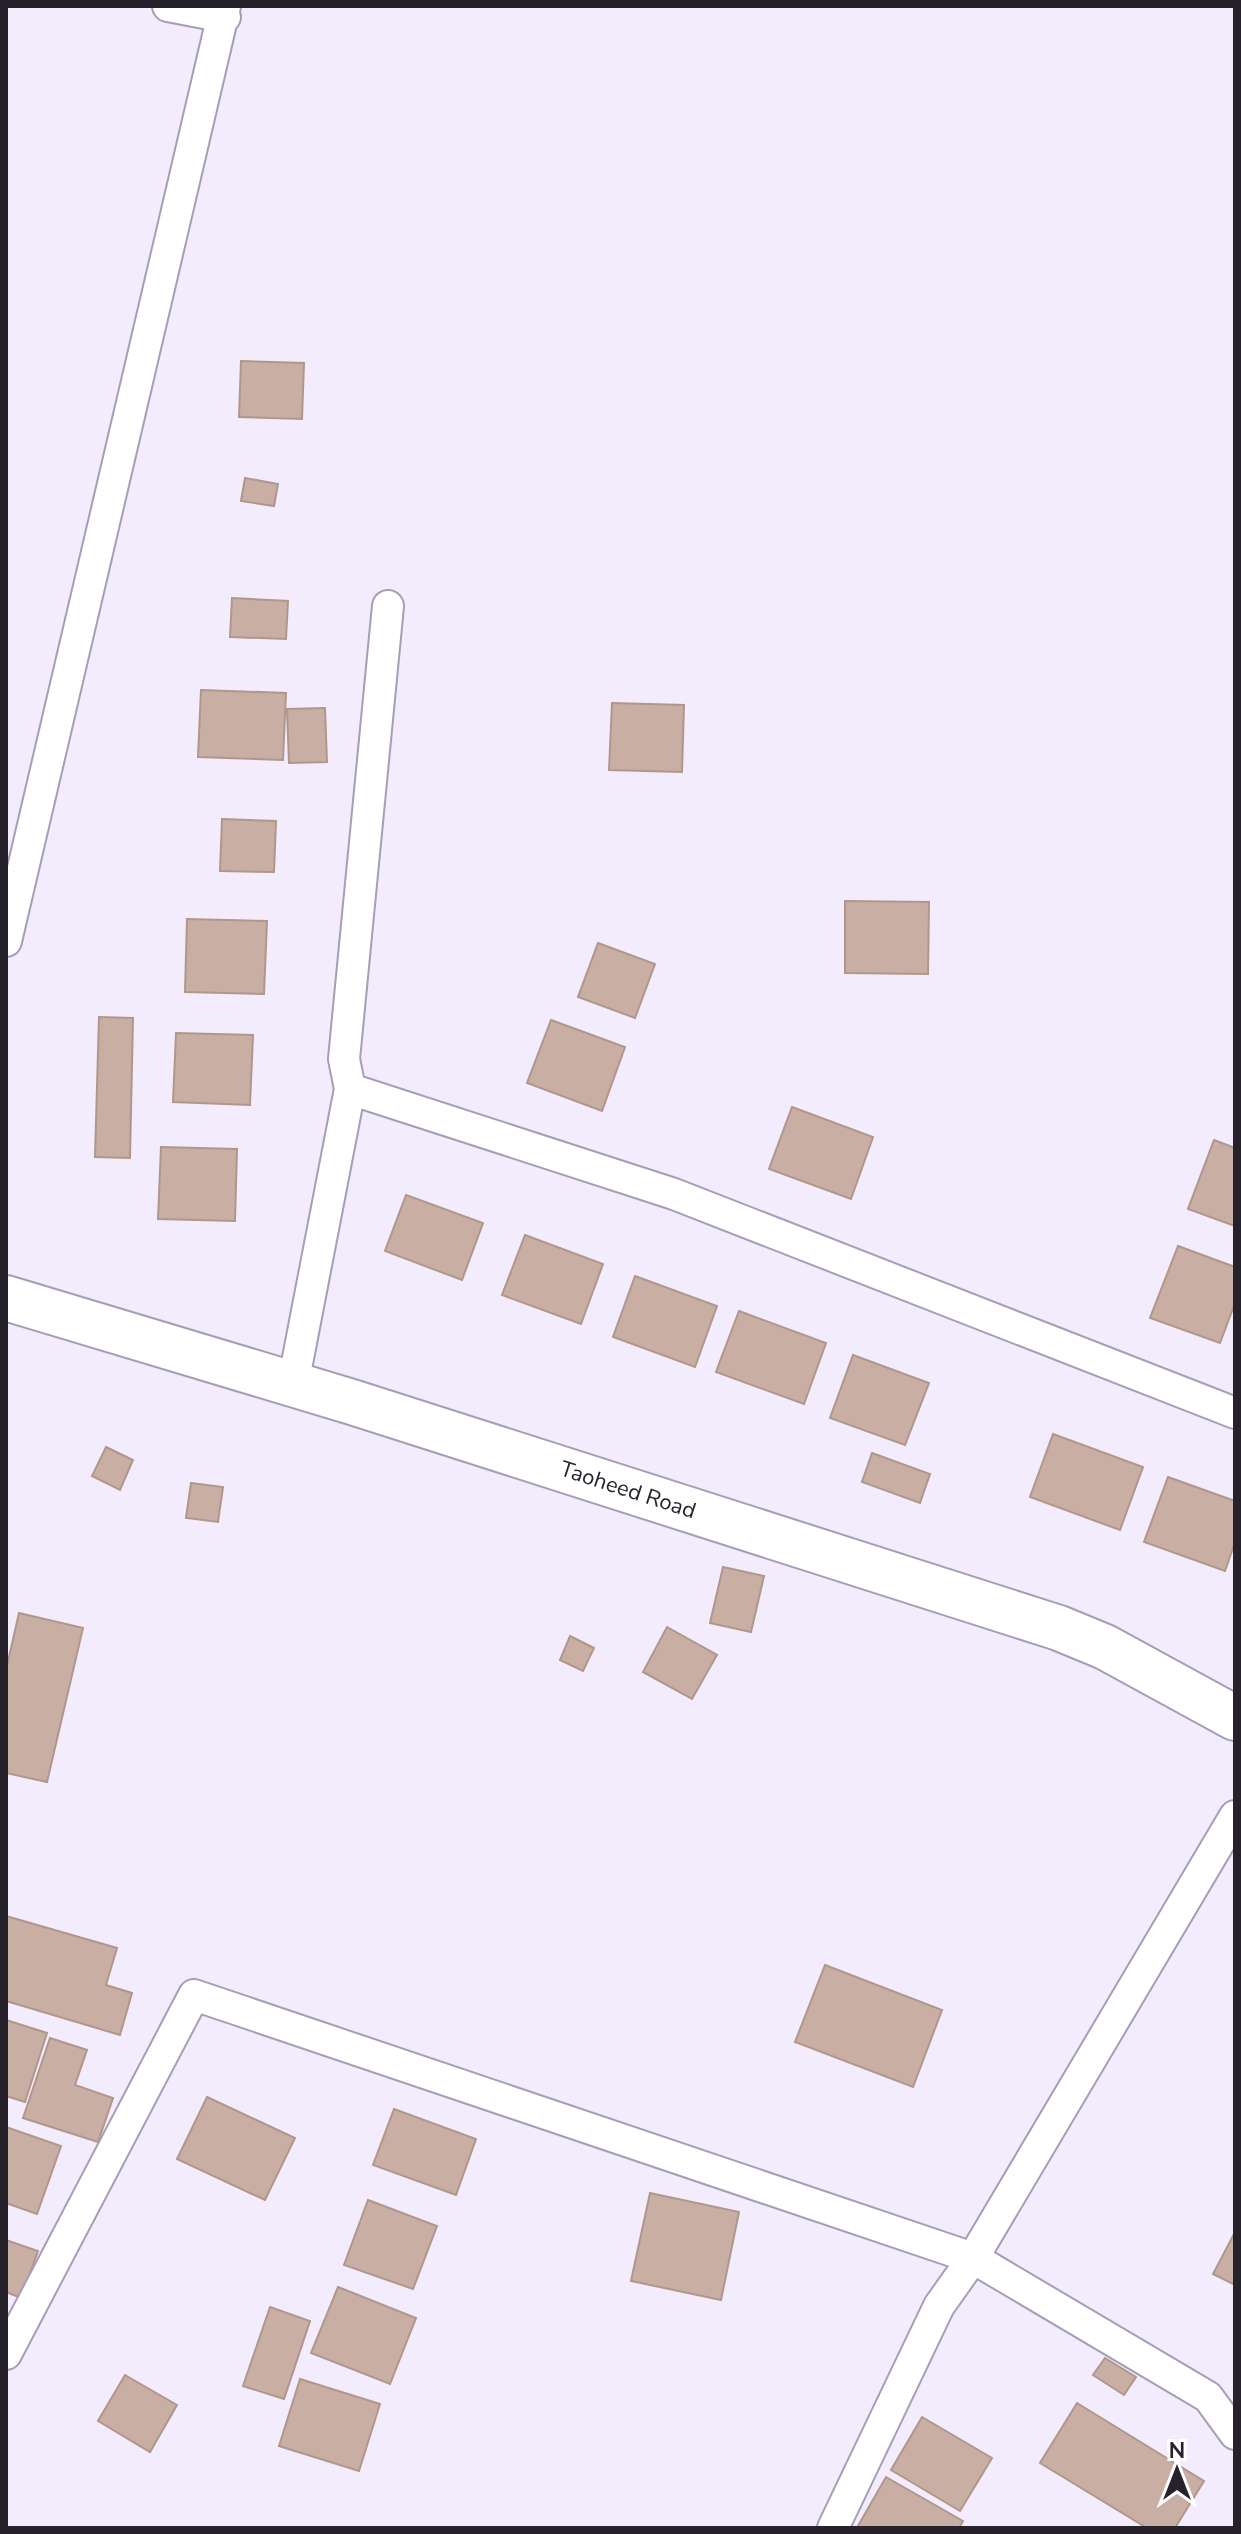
<svg xmlns="http://www.w3.org/2000/svg" width="1241" height="2534" font-family="'Nunito Sans',sans-serif">
<style>
.building{fill:#c9afa3;stroke:#b0968b;stroke-width:2}
.lines{fill:none;stroke-linecap:round;stroke-linejoin:round}
.minor-casing{stroke:#a69eb6;stroke-width:34}
.primary-casing{stroke:#a69eb6;stroke-width:48}
.minor{stroke:#fff;stroke-width:30}
.primary{stroke:#fff;stroke-width:44}
.labels{text-anchor:middle;dominant-baseline:central;stroke-width:8;stroke-linejoin:round;paint-order:stroke}
.street-label{font-size:22px;fill:#26222b;stroke:#fff}
</style>
<rect width="100%" height="100%" fill="#f2ecfc"/>
<g class="building">
<polygon points="241,361 304,363 302,419 239,417"/>
<polygon points="245,478 278,484 274,506 241,501"/>
<polygon points="232,598 288,601 286,639 230,637"/>
<polygon points="201,690 286,693 283,760 198,757"/>
<polygon points="612,703 684,705 682,772 609,770"/>
<polygon points="325,708 327,762 289,763 287,709"/>
<polygon points="222,819 276,821 274,872 220,871"/>
<polygon points="845,901 929,902 928,974 845,973"/>
<polygon points="187,919 267,921 264,994 185,992"/>
<polygon points="598,943 655,964 635,1018 578,997"/>
<polygon points="99,1017 133,1018 130,1158 95,1157"/>
<polygon points="551,1020 625,1047 602,1111 527,1083"/>
<polygon points="176,1033 253,1035 250,1105 173,1102"/>
<polygon points="792,1107 873,1137 851,1199 769,1169"/>
<polygon points="1214,1140 1235,1148 1235,1226 1188,1209"/>
<polygon points="161,1147 237,1149 235,1221 158,1219"/>
<polygon points="406,1195 483,1223 462,1280 385,1251"/>
<polygon points="525,1235 603,1264 581,1324 502,1295"/>
<polygon points="1178,1246 1235,1267 1235,1303 1220,1343 1150,1318"/>
<polygon points="635,1276 717,1306 695,1367 613,1337"/>
<polygon points="739,1311 826,1343 804,1404 716,1372"/>
<polygon points="853,1355 929,1383 905,1445 830,1418"/>
<polygon points="1053,1434 1143,1467 1120,1530 1030,1497"/>
<polygon points="106,1447 133,1460 120,1490 92,1476"/>
<polygon points="872,1453 930,1474 920,1503 862,1482"/>
<polygon points="1168,1477 1235,1501 1235,1542 1225,1571 1144,1542"/>
<polygon points="191,1483 223,1487 218,1522 186,1518"/>
<polygon points="723,1567 764,1576 751,1632 710,1623"/>
<polygon points="19,1613 83,1628 47,1782 6,1773 6,1670"/>
<polygon points="667,1627 717,1655 692,1699 643,1672"/>
<polygon points="570,1636 594,1648 583,1671 560,1660"/>
<polygon points="6,1916 117,1948 106,1985 132,1993 120,2035 6,2001"/>
<polygon points="825,1965 942,2010 913,2087 795,2042"/>
<polygon points="6,2020 47,2033 25,2102 6,2096"/>
<polygon points="50,2038 87,2050 75,2085 113,2098 98,2142 23,2118"/>
<polygon points="207,2097 295,2138 265,2200 177,2159"/>
<polygon points="394,2109 476,2139 456,2195 373,2165"/>
<polygon points="6,2127 61,2146 37,2214 6,2203"/>
<polygon points="650,2193 739,2212 721,2300 631,2281"/>
<polygon points="368,2200 437,2226 413,2289 344,2265"/>
<polygon points="1235,2232 1235,2285 1213,2274"/>
<polygon points="6,2240 38,2251 21,2298 6,2292"/>
<polygon points="338,2287 416,2318 390,2384 311,2353"/>
<polygon points="270,2307 310,2321 284,2399 243,2386"/>
<polygon points="1105,2358 1136,2377 1124,2395 1093,2375"/>
<polygon points="125,2375 177,2405 150,2452 98,2421"/>
<polygon points="300,2379 380,2404 359,2471 279,2446"/>
<polygon points="1077,2403 1204,2481 1175,2528 1147,2528 1040,2463"/>
<polygon points="922,2417 992,2458 960,2511 891,2470"/>
<polygon points="886,2477 963,2521 959,2528 861,2528 858,2526"/>
</g>
<g class="lines">
<defs>
<g id="minor">
<polyline points="168,6 225,17"/>
<polyline points="6,941 225,6"/>
<polyline points="350,1089 674,1194 1235,1413"/>
<polyline points="293,1384 350,1089 344,1059 388,606"/>
<polyline points="6,2354 194,1995 973,2258 1208,2397 1235,2434"/>
<polyline points="833,2528 939,2306 973,2258 1235,1816"/>
</g>
<polyline id="primary" points="6,1298 352,1402 1059,1628 1105,1647 1235,1718"/>
</defs>
<use href="#minor" class="minor-casing"/>
<use href="#primary" class="primary-casing"/>
<use href="#minor" class="minor"/>
<use href="#primary" class="primary"/>
</g>
<g class="labels">
<g class="street-label">
<text transform="translate(628 1490) rotate(18)">Taoheed Road</text>
</g>
</g>
<rect width="1241" height="2534" fill="none" stroke="#26222b" stroke-width="16"/>
<g transform="translate(1177 2470)" stroke="#ffffff" stroke-width="6" paint-order="stroke">
<path d="M0-6L14 30L0 20L-14 30Z" fill="#26222b"/>
<text y="-12" font-size="22" font-weight="bold" text-anchor="middle" fill="#26222b">N</text>
</g>
</svg>
